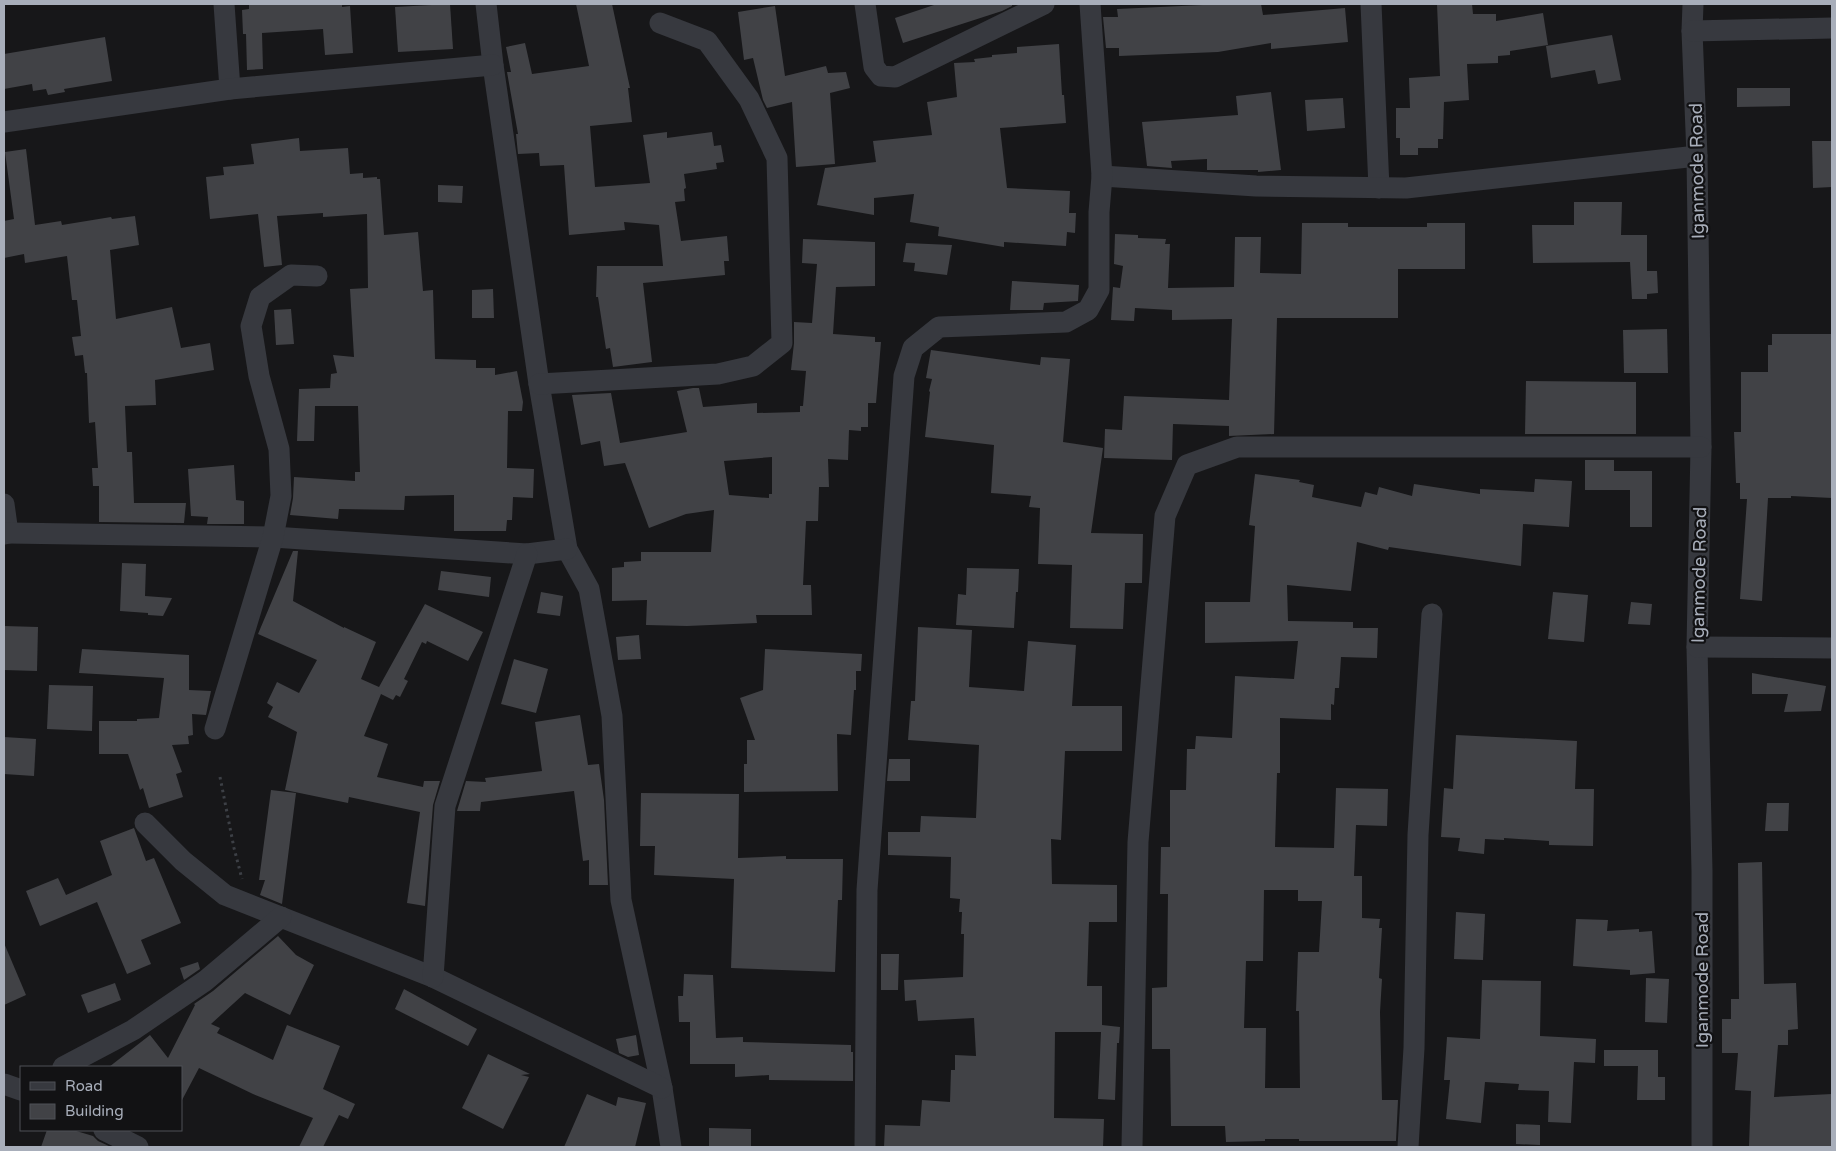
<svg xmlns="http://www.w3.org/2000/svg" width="1836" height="1151" font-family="'Varela Round',sans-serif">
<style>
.building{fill:#414246;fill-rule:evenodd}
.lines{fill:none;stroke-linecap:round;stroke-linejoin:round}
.path{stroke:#3d4046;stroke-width:3;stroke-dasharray:2.5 4;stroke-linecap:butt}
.street{stroke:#37393f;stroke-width:21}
.labels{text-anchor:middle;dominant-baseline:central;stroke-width:4.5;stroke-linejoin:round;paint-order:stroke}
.street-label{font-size:18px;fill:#a8aeba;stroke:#121214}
</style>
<rect width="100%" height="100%" fill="#171719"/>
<g class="building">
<polygon points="249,4 342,4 342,7 350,6 353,53 325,55 323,29 262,33 263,69 247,70 246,34 243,34 242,10 249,9"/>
<polygon points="450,4 453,49 398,52 395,7"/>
<polygon points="576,4 612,4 630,88 628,88 632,122 590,126 595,187 650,183 643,135 667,132 667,138 712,132 714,146 721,145 724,162 716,163 717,169 684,174 686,188 684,189 685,201 675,202 681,241 727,236 729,261 724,261 725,275 643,283 652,362 613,367 610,348 606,349 598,297 596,297 597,266 663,266 659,225 624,222 625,230 569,235 564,165 540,166 539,153 518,154 516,134 518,134 507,72 511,72 506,47 525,43 532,74 589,66"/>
<polygon points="937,4 1012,4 1012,6 1002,11 903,43 895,18"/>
<polygon points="1224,4 1261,4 1263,15 1345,8 1348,42 1271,49 1271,43 1218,52 1119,56 1119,48 1106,48 1103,17 1118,17 1117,9"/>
<polygon points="1437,4 1472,4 1473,14 1496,14 1496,21 1543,13 1548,45 1510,51 1510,55 1498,56 1498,63 1467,64 1469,100 1444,102 1443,139 1438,139 1438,148 1418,148 1418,155 1400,155 1400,138 1396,138 1396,108 1410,108 1409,78 1440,76"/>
<polygon points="775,6 785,76 826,66 828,73 846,72 850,88 830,93 835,164 796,167 792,102 767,108 763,100 753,58 744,60 738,12"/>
<polygon points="1612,35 1621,80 1598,84 1595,70 1551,78 1546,46"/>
<polygon points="105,37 112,81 64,89 65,92 48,95 46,89 33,91 32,84 4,89 4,54"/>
<polygon points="1059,44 1062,95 1064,95 1066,123 1000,128 1007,188 1070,191 1069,213 1076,213 1075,233 1067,232 1066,246 1004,242 1004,247 938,236 939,227 910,222 914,194 874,198 874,215 817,205 825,168 876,162 873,141 932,135 927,102 957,97 954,63 975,62 974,59 992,57 992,55 1017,53 1017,47"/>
<polygon points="1737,88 1790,88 1790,106 1737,107"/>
<polygon points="1271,92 1281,170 1258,172 1258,170 1207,170 1207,159 1171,161 1172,168 1147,166 1142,122 1238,115 1236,96"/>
<polygon points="1343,98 1345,128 1307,131 1305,100"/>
<polygon points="299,138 300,151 348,148 350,174 363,173 363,178 377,177 377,179 380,179 384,235 418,232 423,291 433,290 435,359 476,360 476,368 495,368 495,375 517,371 523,402 522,411 508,411 507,468 534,469 533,498 513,497 512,520 507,520 506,531 454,531 454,495 405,496 404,510 339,509 338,519 290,515 293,498 294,477 355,481 355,472 360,472 358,406 315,406 314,441 297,441 299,389 330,388 331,374 337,373 333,355 354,357 350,289 368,288 367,214 323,217 323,213 277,216 282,265 264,267 258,214 210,219 206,177 224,175 223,167 254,164 251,144"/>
<polygon points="1812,141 1832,141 1832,187 1813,188"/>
<polygon points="26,149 35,225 61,221 62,225 111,217 112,219 135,216 139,245 110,250 116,319 172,307 181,348 210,343 214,370 155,380 156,405 125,406 127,452 132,452 134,503 186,503 184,523 99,522 99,486 93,486 92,468 98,468 95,422 89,423 87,373 85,373 83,355 75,356 72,337 81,336 77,300 72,300 67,256 25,263 24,254 4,258 4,221 14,219 5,152"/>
<polygon points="438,185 463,186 462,203 438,202"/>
<polygon points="1574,202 1622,202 1621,235 1647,235 1647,271 1657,271 1658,293 1647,294 1647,299 1632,299 1630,262 1533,263 1532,225 1574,225"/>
<polygon points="1302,223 1348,223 1348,227 1427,227 1427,223 1465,223 1465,269 1398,269 1398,318 1277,318 1274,434 1229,436 1229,426 1173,424 1172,460 1104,458 1105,429 1122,430 1124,396 1229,400 1232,319 1172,320 1172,310 1135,308 1134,321 1111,320 1113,287 1120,288 1123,266 1114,264 1115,234 1138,235 1138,238 1166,239 1165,244 1170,244 1168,288 1234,287 1235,237 1261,237 1260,273 1301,274"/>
<path d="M 803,239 L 875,242 L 875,286 L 836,287 L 833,334 L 875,337 L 875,342 L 881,342 L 876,403 L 868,403 L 868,427 L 861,427 L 861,431 L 849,430 L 848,460 L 828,459 L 829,487 L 819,487 L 818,521 L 806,521 L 803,585 L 811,585 L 812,615 L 756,615 L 757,623 L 687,626 L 646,625 L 647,600 L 612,601 L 612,568 L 624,567 L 624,562 L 641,561 L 641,552 L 711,552 L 714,510 L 686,514 L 649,528 L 625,463 L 604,466 L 600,441 L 581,445 L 572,395 L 611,393 L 620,443 L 687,432 L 677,391 L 693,388 L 699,388 L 703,407 L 757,403 L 757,413 L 800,412 L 800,406 L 803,406 L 806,371 L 791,370 L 794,343 L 794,322 L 812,323 L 817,264 L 802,263 ZM 772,457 L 772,494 L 769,494 L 769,498 L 729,495 L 724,461 Z"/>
<polygon points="906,243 952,245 947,275 914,271 915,263 903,262"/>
<polygon points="1012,281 1079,285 1078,301 1044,303 1043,310 1010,310"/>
<polygon points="493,289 494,318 472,318 472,290"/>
<polygon points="291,309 294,344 276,345 274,310"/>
<polygon points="1667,329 1668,373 1624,373 1623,330"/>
<polygon points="1772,334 1832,334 1832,498 1791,496 1791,498 1768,498 1762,601 1740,599 1747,499 1740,499 1740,483 1736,483 1734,432 1741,432 1741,372 1768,372 1768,345 1772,345"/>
<polygon points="931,350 1040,365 1041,357 1070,359 1063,442 1103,448 1091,533 1143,534 1142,583 1125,583 1123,629 1070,628 1072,565 1038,564 1040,508 1029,507 1031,496 991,493 994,445 925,437 930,392 929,391 932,379 926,378"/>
<polygon points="1526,381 1636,382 1636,434 1525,434"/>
<polygon points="1585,460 1614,460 1614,471 1652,471 1652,527 1630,527 1630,490 1585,490"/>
<polygon points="234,465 236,500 244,501 244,524 207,524 208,517 191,516 188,469"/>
<path d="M 1255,474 L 1300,480 L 1299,482 L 1314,485 L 1312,497 L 1361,507 L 1365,492 L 1377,495 L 1379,487 L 1412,496 L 1414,484 L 1480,494 L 1480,489 L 1534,492 L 1535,479 L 1572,481 L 1569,527 L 1523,524 L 1521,566 L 1389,547 L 1388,550 L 1357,542 L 1351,591 L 1287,585 L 1288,621 L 1353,622 L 1353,628 L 1378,628 L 1377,658 L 1341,657 L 1339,688 L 1335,688 L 1334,705 L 1331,704 L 1331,720 L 1280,718 L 1280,773 L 1277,773 L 1275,847 L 1334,848 L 1336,788 L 1388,789 L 1387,826 L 1356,825 L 1354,876 L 1362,876 L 1362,918 L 1380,919 L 1379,928 L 1382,928 L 1379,978 L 1382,979 L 1380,1012 L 1382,1100 L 1398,1100 L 1396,1141 L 1299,1141 L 1299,1139 L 1265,1139 L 1265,1141 L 1226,1142 L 1225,1126 L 1171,1126 L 1170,1049 L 1152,1049 L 1152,988 L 1167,987 L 1168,894 L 1160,894 L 1161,847 L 1170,847 L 1170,790 L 1186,790 L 1187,749 L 1195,749 L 1196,736 L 1232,738 L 1235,676 L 1294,679 L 1298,641 L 1205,643 L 1205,602 L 1250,602 L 1255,526 L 1249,525 ZM 1264,890 L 1298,890 L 1298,901 L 1322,901 L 1319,952 L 1298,952 L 1296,1011 L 1299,1011 L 1300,1088 L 1265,1088 L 1266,1028 L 1244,1028 L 1246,961 L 1263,961 Z"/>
<polygon points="293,551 298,551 293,601 344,628 344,627 376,642 361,679 379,687 425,604 483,632 468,661 427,641 426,644 422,642 404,679 408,681 400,697 396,695 393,700 381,694 364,736 388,744 377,777 423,787 424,781 440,781 433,805 425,906 407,903 420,812 349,797 348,803 285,790 297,732 268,717 273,707 267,703 277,682 299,693 317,660 258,634"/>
<polygon points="122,563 146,564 145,596 172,598 163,616 148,615 148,613 120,611"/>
<polygon points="967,568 1019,569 1018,592 1016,592 1014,628 956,625 958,594 966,595"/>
<polygon points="441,571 491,577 489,597 438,590"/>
<polygon points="541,592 563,596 560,616 537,613"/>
<polygon points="1553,592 1588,595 1584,642 1548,639"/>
<polygon points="1631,602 1652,604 1650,625 1628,624"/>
<polygon points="4,626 38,627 37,671 4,670"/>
<polygon points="918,627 972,630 969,687 1024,691 1028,641 1076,645 1072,706 1122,706 1122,751 1065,751 1061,840 1051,839 1052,884 1117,885 1117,922 1089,922 1087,986 1102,986 1102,1025 1120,1027 1119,1043 1117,1043 1115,1100 1098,1099 1101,1032 1055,1032 1054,1118 1104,1119 1103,1147 884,1147 885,1125 920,1126 922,1100 950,1102 951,1070 955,1070 955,1055 976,1056 974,1018 918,1021 916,1000 905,1001 904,980 963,977 964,934 961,934 962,912 959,912 960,899 950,898 951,857 888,855 888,832 920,832 921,816 976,818 979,745 908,740 911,701 915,701"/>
<polygon points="639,635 641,659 618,660 616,637"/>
<polygon points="82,649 189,655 189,690 211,691 206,715 192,714 193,735 188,736 189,744 172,745 182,772 176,774 183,797 149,808 143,788 140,790 128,754 99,754 99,721 137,721 137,719 159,718 164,678 79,673"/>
<polygon points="765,649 862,654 861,671 856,671 856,690 854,690 851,735 837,734 838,791 744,792 744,764 747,764 747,740 755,740 740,698 763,690"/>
<polygon points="514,659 548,669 536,713 501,704"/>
<polygon points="1752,673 1826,686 1821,711 1784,712 1788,694 1752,694"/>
<polygon points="49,685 93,686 92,731 47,729"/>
<polygon points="580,715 588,765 599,764 604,800 608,885 589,885 589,860 583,861 574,791 481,802 480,811 457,811 466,781 486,782 485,778 542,771 535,722"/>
<polygon points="1456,735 1577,741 1575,789 1594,789 1593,846 1549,845 1549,841 1504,838 1504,840 1485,839 1484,854 1458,851 1460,838 1441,837 1444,788 1453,789"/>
<polygon points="4,737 36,739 34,776 4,774"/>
<polygon points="889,759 910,759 910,781 887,781"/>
<polygon points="271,790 296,793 282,904 260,895 265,880 259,880"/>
<polygon points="641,793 739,794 738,858 786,856 786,859 843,859 842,900 838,900 835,972 731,968 734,879 654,875 655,846 640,846"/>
<polygon points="1767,803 1789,803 1788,831 1765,831"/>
<polygon points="134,828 146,861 154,858 181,923 141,940 151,964 127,974 97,902 40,926 26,891 58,878 66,895 112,875 100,841"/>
<polygon points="1762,862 1764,984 1796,983 1798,1029 1788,1030 1788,1045 1778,1045 1774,1097 1832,1094 1832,1147 1749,1146 1751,1091 1735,1090 1738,1053 1722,1053 1722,1019 1731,1019 1731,999 1739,999 1738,863"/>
<polygon points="1456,912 1485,914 1483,960 1454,959"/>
<polygon points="1576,919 1608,920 1607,931 1639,929 1639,932 1652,931 1655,973 1630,975 1630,970 1573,966"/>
<polygon points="278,936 296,955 314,965 290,1015 245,993 211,1024 220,1028 217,1033 273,1060 287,1025 340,1046 323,1089 355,1104 348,1119 339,1115 323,1147 299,1147 313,1118 253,1094 199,1068 181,1102 181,1067 109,1067 150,1035 168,1058 195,1005 194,1004 213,991"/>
<polygon points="4,943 26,995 4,1005"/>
<polygon points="881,954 899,954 898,990 881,990"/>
<polygon points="198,962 200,969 184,980 180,968"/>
<polygon points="684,974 713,975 716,1038 743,1037 743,1042 851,1045 851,1052 853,1052 853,1081 769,1080 769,1075 735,1077 735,1064 690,1064 690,1022 679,1022 678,996 683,996"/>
<polygon points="1646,978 1669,979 1667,1023 1645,1022"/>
<polygon points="1482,980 1541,981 1540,1036 1596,1039 1595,1063 1574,1062 1571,1123 1548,1122 1549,1091 1518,1090 1519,1084 1485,1082 1481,1123 1446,1119 1450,1080 1444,1080 1447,1037 1480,1039"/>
<polygon points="115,983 121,1000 88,1013 81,995"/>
<polygon points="404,989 477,1029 468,1046 395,1009"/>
<polygon points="636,1035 639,1055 628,1057 619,1053 616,1039"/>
<polygon points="1604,1050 1658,1050 1658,1077 1665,1077 1665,1100 1637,1100 1638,1066 1604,1066"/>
<polygon points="488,1054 530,1074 521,1075 529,1077 503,1129 462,1108"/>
<polygon points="587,1094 616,1106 618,1097 646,1103 635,1147 564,1147"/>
<polygon points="1516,1124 1540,1125 1540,1145 1516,1144"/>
<polygon points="709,1128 751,1129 751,1147 709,1147"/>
<polygon points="47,1130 73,1130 93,1136 98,1141 111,1147 41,1147"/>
</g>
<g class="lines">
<polyline class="path" points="220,777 234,848 242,879"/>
<g class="street">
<polyline points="224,4 230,89"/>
<polyline points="486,4 493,65 539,384 567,549 589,589 612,716 621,900 662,1088 671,1147"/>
<polyline points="865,4 874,67 881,76 895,77 1044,4"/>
<polyline points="1371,4 1379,188"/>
<polyline points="1693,4 1692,31 1697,156 1701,447 1697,647 1702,871 1702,1147"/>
<polyline points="1692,31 1832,28"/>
<polyline points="4,122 230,89 493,65"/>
<polyline points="1102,176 1256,186 1406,188 1697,156"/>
<polyline points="539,384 718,374 753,366 782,343 777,158 749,99 707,41 660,23"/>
<polyline points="4,504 8,533 4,534"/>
<polyline points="8,533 273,537 527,554 567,549"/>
<polyline points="1697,647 1832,648"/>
<polyline points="215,729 273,537 281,496 279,449 259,376 251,326 260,297 291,275 317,276"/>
<polyline points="145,823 183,861 225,895 433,977 662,1088"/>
<polyline points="433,977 445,806 527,554"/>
<polyline points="63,1067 133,1030 205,981 281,917"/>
<polyline points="4,1084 21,1090"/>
<polyline points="104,1130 138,1147"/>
<polyline points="865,1147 867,890 904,376 913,348 939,327 1066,322 1088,310 1099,290 1099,212 1102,176 1090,4"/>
<polyline points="1132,1147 1138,842 1165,516 1187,465 1237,447 1701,447"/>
<polyline points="1408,1147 1414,1048 1418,835 1432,614"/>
</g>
</g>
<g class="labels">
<g class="street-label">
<text transform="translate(1697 171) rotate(-91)">Iganmode Road</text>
<text transform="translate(1699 575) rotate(-89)">Iganmode Road</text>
<text transform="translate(1702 980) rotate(-90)">Iganmode Road</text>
</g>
</g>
<rect width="1836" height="1151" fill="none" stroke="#a8aeba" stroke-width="10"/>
<rect x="20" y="1066" width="162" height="65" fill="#121214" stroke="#4e5056"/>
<rect x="30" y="1082" width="25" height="8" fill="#37393f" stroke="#4e5056"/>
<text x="65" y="1091" font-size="15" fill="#a8aeba">Road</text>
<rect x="30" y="1104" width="25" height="15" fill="#414246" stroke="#4e5056"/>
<text x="65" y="1116" font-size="15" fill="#a8aeba">Building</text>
</svg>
